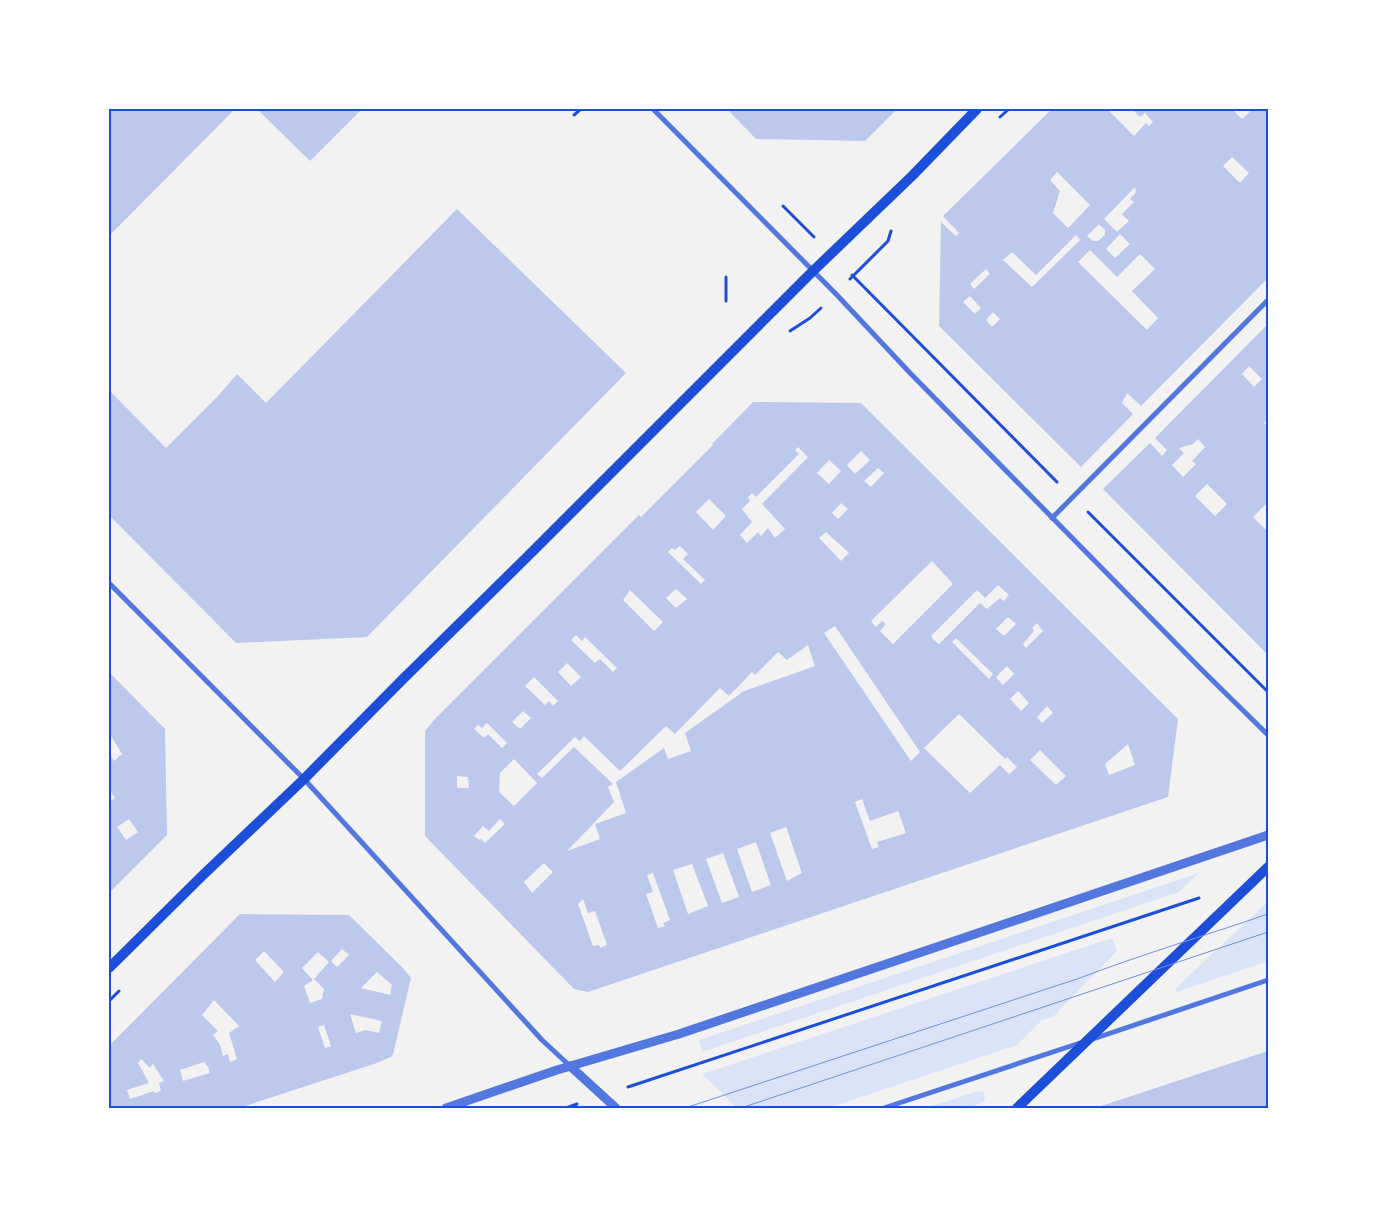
<svg xmlns="http://www.w3.org/2000/svg" width="1377" height="1217" font-family="'Nunito Sans',sans-serif">
<style>
.green{fill:#dbe4f7}
.building{fill:#bdc9ec;fill-rule:evenodd}
.lines{fill:none;stroke-linecap:round;stroke-linejoin:round}
.path{stroke:#1d4ed8;stroke-width:3}
.minor{stroke:#5277de;stroke-width:5}
.tertiary{stroke:#5277de;stroke-width:9}
.secondary{stroke:#1d4ed8;stroke-width:10}
.tram{stroke:#7290e2;stroke-width:1}
.neatline{fill:none;stroke:#1d4ed8;stroke-width:2}
</style>
<rect width="100%" height="100%" fill="#f2f2f2"/>
<g class="green">
<polygon points="1199,873 1179,892 702,1052 699,1040"/>
<polygon points="1268,904 1268,961 1177,992 1175,989 1264,905"/>
<polygon points="1112,938 1117,951 1053,1017 1042,1020 1017,1045 828,1108 737,1108 702,1074"/>
<path d="M 978,1091 L 984,1092 L 985,1100 C 967,1112 946,1108 926,1108 Z"/>
</g>
<g class="building">
<polygon points="109,109 235,109 109,236"/>
<polygon points="257,109 362,109 310,161"/>
<polygon points="727,109 897,109 865,141 756,139"/>
<path d="M 1052,109 L 1111,109 L 1109,111 L 1134,136 L 1146,123 L 1149,126 L 1153,122 L 1145,113 L 1140,117 L 1132,109 L 1232,109 L 1242,119 L 1253,109 L 1268,109 L 1268,278 L 1141,406 L 1127,393 L 1122,403 L 1133,414 L 1081,467 L 939,326 L 941,222 L 956,236 L 959,233 L 943,216 ZM 1232,157 L 1249,173 L 1240,183 L 1223,166 ZM 1057,172 L 1090,205 L 1068,228 L 1053,213 L 1060,191 L 1050,180 ZM 1135,187 L 1136,192 L 1130,199 L 1134,202 L 1122,214 L 1129,221 L 1117,232 L 1104,219 ZM 1099,224 L 1105,230 L 1105,235 L 1098,241 L 1093,241 L 1087,236 ZM 1120,234 L 1130,244 L 1115,258 L 1106,249 ZM 1076,235 L 1080,240 L 1032,287 L 1003,260 L 1012,252 L 1036,275 ZM 1090,250 L 1117,277 L 1140,254 L 1155,269 L 1132,291 L 1158,318 L 1147,330 L 1078,262 ZM 986,269 L 990,274 L 974,289 L 970,284 ZM 970,296 L 981,308 L 975,314 L 963,302 ZM 993,312 L 1000,319 L 992,327 L 986,320 Z"/>
<polygon points="457,209 626,373 367,637 236,643 109,515 109,390 166,448 218,396 237,374 266,403"/>
<path d="M 1268,324 L 1268,418 L 1264,423 L 1268,427 L 1268,463 L 1266,465 L 1268,467 L 1268,502 L 1253,517 L 1268,532 L 1268,655 L 1103,489 L 1150,443 L 1162,456 L 1167,450 L 1155,438 ZM 1249,366 L 1262,379 L 1254,387 L 1242,374 ZM 1198,439 L 1205,447 L 1192,461 L 1196,464 L 1183,477 L 1172,465 L 1184,453 L 1179,448 L 1193,444 ZM 1207,484 L 1227,504 L 1215,516 L 1195,496 Z"/>
<path d="M 753,402 L 861,403 L 1178,719 L 1168,797 L 588,992 L 574,989 L 425,836 L 425,731 L 435,719 L 639,515 L 641,517 L 713,445 L 712,444 ZM 798,447 L 808,457 L 762,504 L 785,529 L 775,538 L 768,528 L 761,536 L 758,532 L 747,543 L 740,535 L 752,522 L 742,509 L 750,501 L 748,497 L 752,493 L 756,497 L 799,454 L 795,450 ZM 861,451 L 870,460 L 855,474 L 847,465 ZM 829,460 L 841,471 L 829,484 L 817,473 ZM 878,468 L 884,473 L 871,487 L 864,481 ZM 709,499 L 726,516 L 713,530 L 696,512 ZM 841,503 L 848,509 L 838,519 L 832,513 ZM 826,532 L 849,553 L 841,561 L 819,538 ZM 680,546 L 688,554 L 683,559 L 705,580 L 701,584 L 668,552 L 672,548 L 675,550 ZM 932,561 L 953,584 L 893,644 L 880,631 L 886,624 L 882,621 L 876,627 L 871,621 ZM 998,585 L 1009,595 L 1004,601 L 1000,598 L 987,609 L 980,603 L 939,644 L 934,640 L 931,636 L 977,590 L 985,598 ZM 676,589 L 687,599 L 676,608 L 666,598 ZM 630,590 L 663,622 L 654,631 L 623,600 ZM 1008,617 L 1016,624 L 1004,636 L 996,629 ZM 1037,623 L 1043,631 L 1026,648 L 1023,644 L 1034,631 L 1032,628 ZM 835,626 L 920,752 L 911,761 L 824,633 ZM 576,635 L 582,641 L 585,637 L 617,668 L 613,672 L 600,659 L 595,663 L 571,640 ZM 956,638 L 993,674 L 989,679 L 952,642 ZM 808,645 L 815,666 L 744,691 L 685,733 L 691,751 L 668,759 L 664,748 L 616,782 L 626,813 L 595,824 L 600,839 L 567,851 L 614,802 L 608,787 L 613,784 L 574,747 L 542,778 L 537,774 L 575,737 L 580,741 L 584,736 L 620,771 L 666,726 L 675,734 L 720,688 L 729,696 L 752,672 L 755,675 L 778,652 L 787,660 ZM 567,663 L 581,677 L 571,686 L 558,672 ZM 1007,666 L 1014,674 L 1003,685 L 996,677 ZM 534,677 L 558,701 L 553,706 L 549,701 L 545,705 L 525,686 ZM 1018,691 L 1029,703 L 1021,711 L 1010,699 ZM 1047,706 L 1053,713 L 1042,723 L 1037,717 ZM 523,711 L 531,718 L 520,729 L 512,722 ZM 959,714 L 1005,759 L 1007,757 L 1017,767 L 1009,774 L 1000,765 L 970,793 L 924,748 ZM 487,723 L 507,743 L 502,748 L 488,734 L 484,738 L 474,729 L 478,725 L 482,728 ZM 1128,744 L 1135,765 L 1109,775 L 1105,764 ZM 1040,750 L 1066,776 L 1056,785 L 1030,760 ZM 514,759 L 537,783 L 514,806 L 499,792 L 500,773 ZM 457,776 L 468,777 L 469,788 L 457,788 ZM 862,799 L 870,821 L 898,811 L 906,833 L 877,842 L 879,847 L 872,849 L 855,802 ZM 500,819 L 505,824 L 485,843 L 481,839 L 479,840 L 474,836 L 483,826 L 489,831 ZM 786,827 L 802,873 L 787,881 L 770,833 ZM 756,842 L 771,885 L 752,892 L 737,849 ZM 723,853 L 739,897 L 722,903 L 706,859 ZM 544,863 L 553,872 L 532,893 L 524,882 ZM 692,864 L 708,906 L 688,914 L 673,870 ZM 653,873 L 670,920 L 663,923 L 665,926 L 658,928 L 646,894 L 653,892 L 647,875 ZM 583,899 L 588,913 L 595,911 L 607,945 L 600,948 L 599,945 L 593,946 L 578,904 Z"/>
<path d="M 109,672 L 165,729 L 167,835 L 109,893 L 109,802 L 115,798 L 109,789 L 109,753 L 114,761 L 122,754 L 111,736 L 109,738 ZM 129,819 L 138,832 L 126,840 L 117,827 Z"/>
<path d="M 240,914 L 349,915 L 403,968 L 411,978 L 393,1054 L 391,1057 L 374,1064 L 239,1108 L 109,1108 L 109,1046 ZM 342,949 L 349,955 L 337,967 L 331,961 ZM 264,951 L 284,972 L 275,982 L 255,960 ZM 318,952 L 329,962 L 314,979 L 324,989 L 322,999 L 310,1003 L 304,986 L 313,980 L 302,968 ZM 377,972 L 392,985 L 390,995 L 361,988 ZM 214,1000 L 239,1026 L 229,1033 L 237,1059 L 230,1062 L 228,1054 L 223,1056 L 220,1045 L 213,1035 L 218,1031 L 202,1015 ZM 350,1014 L 382,1021 L 379,1033 L 366,1030 L 356,1033 ZM 324,1025 L 331,1046 L 325,1048 L 318,1027 ZM 141,1059 L 150,1068 L 153,1064 L 164,1081 L 159,1083 L 161,1091 L 155,1093 L 154,1091 L 130,1099 L 127,1090 L 149,1083 L 138,1063 ZM 204,1062 L 208,1067 L 210,1073 L 183,1081 L 180,1070 Z"/>
<polygon points="1268,1051 1268,1108 1095,1108 1101,1106"/>
</g>
<g class="lines">
<g class="path">
<polyline points="574,115 581,109"/>
<polyline points="1000,117 1009,109"/>
<polyline points="783,206 814,237"/>
<polyline points="852,275 1057,482"/>
<polyline points="726,277 726,301"/>
<polyline points="850,279 888,241 891,231"/>
<polyline points="790,331 810,318 821,308"/>
<polyline points="1088,512 1268,692"/>
<polyline points="109,1001 119,991"/>
<polyline points="628,1087 1199,898"/>
<polyline points="566,1108 577,1104"/>
</g>
<g class="minor">
<polyline points="653,109 836,294 911,374 1204,672 1268,735"/>
<polyline points="1052,518 1268,300"/>
<polyline points="109,583 304,779 542,1040 570,1066"/>
<polyline points="1093,1039 1268,980"/>
<polyline points="884,1108 1080,1043"/>
</g>
<g class="tertiary">
<polyline points="570,1066 616,1108"/>
<polyline points="446,1108 557,1070 679,1034 1268,835"/>
</g>
<g class="secondary">
<polyline points="109,968 203,875 304,779 403,679 526,558 813,271 912,176 977,109"/>
<polyline points="1017,1108 1268,867"/>
</g>
<g class="tram">
<path d="M 685,1108 L 1077,979 C 1140,955 1204,936 1268,914"/>
<polyline points="741,1108 1268,932"/>
</g>
</g>
<rect width="1377" height="1217" fill="none" stroke="#ffffff" stroke-width="220"/>
<rect x="110" y="110" width="1157" height="997" class="neatline"/>
</svg>
